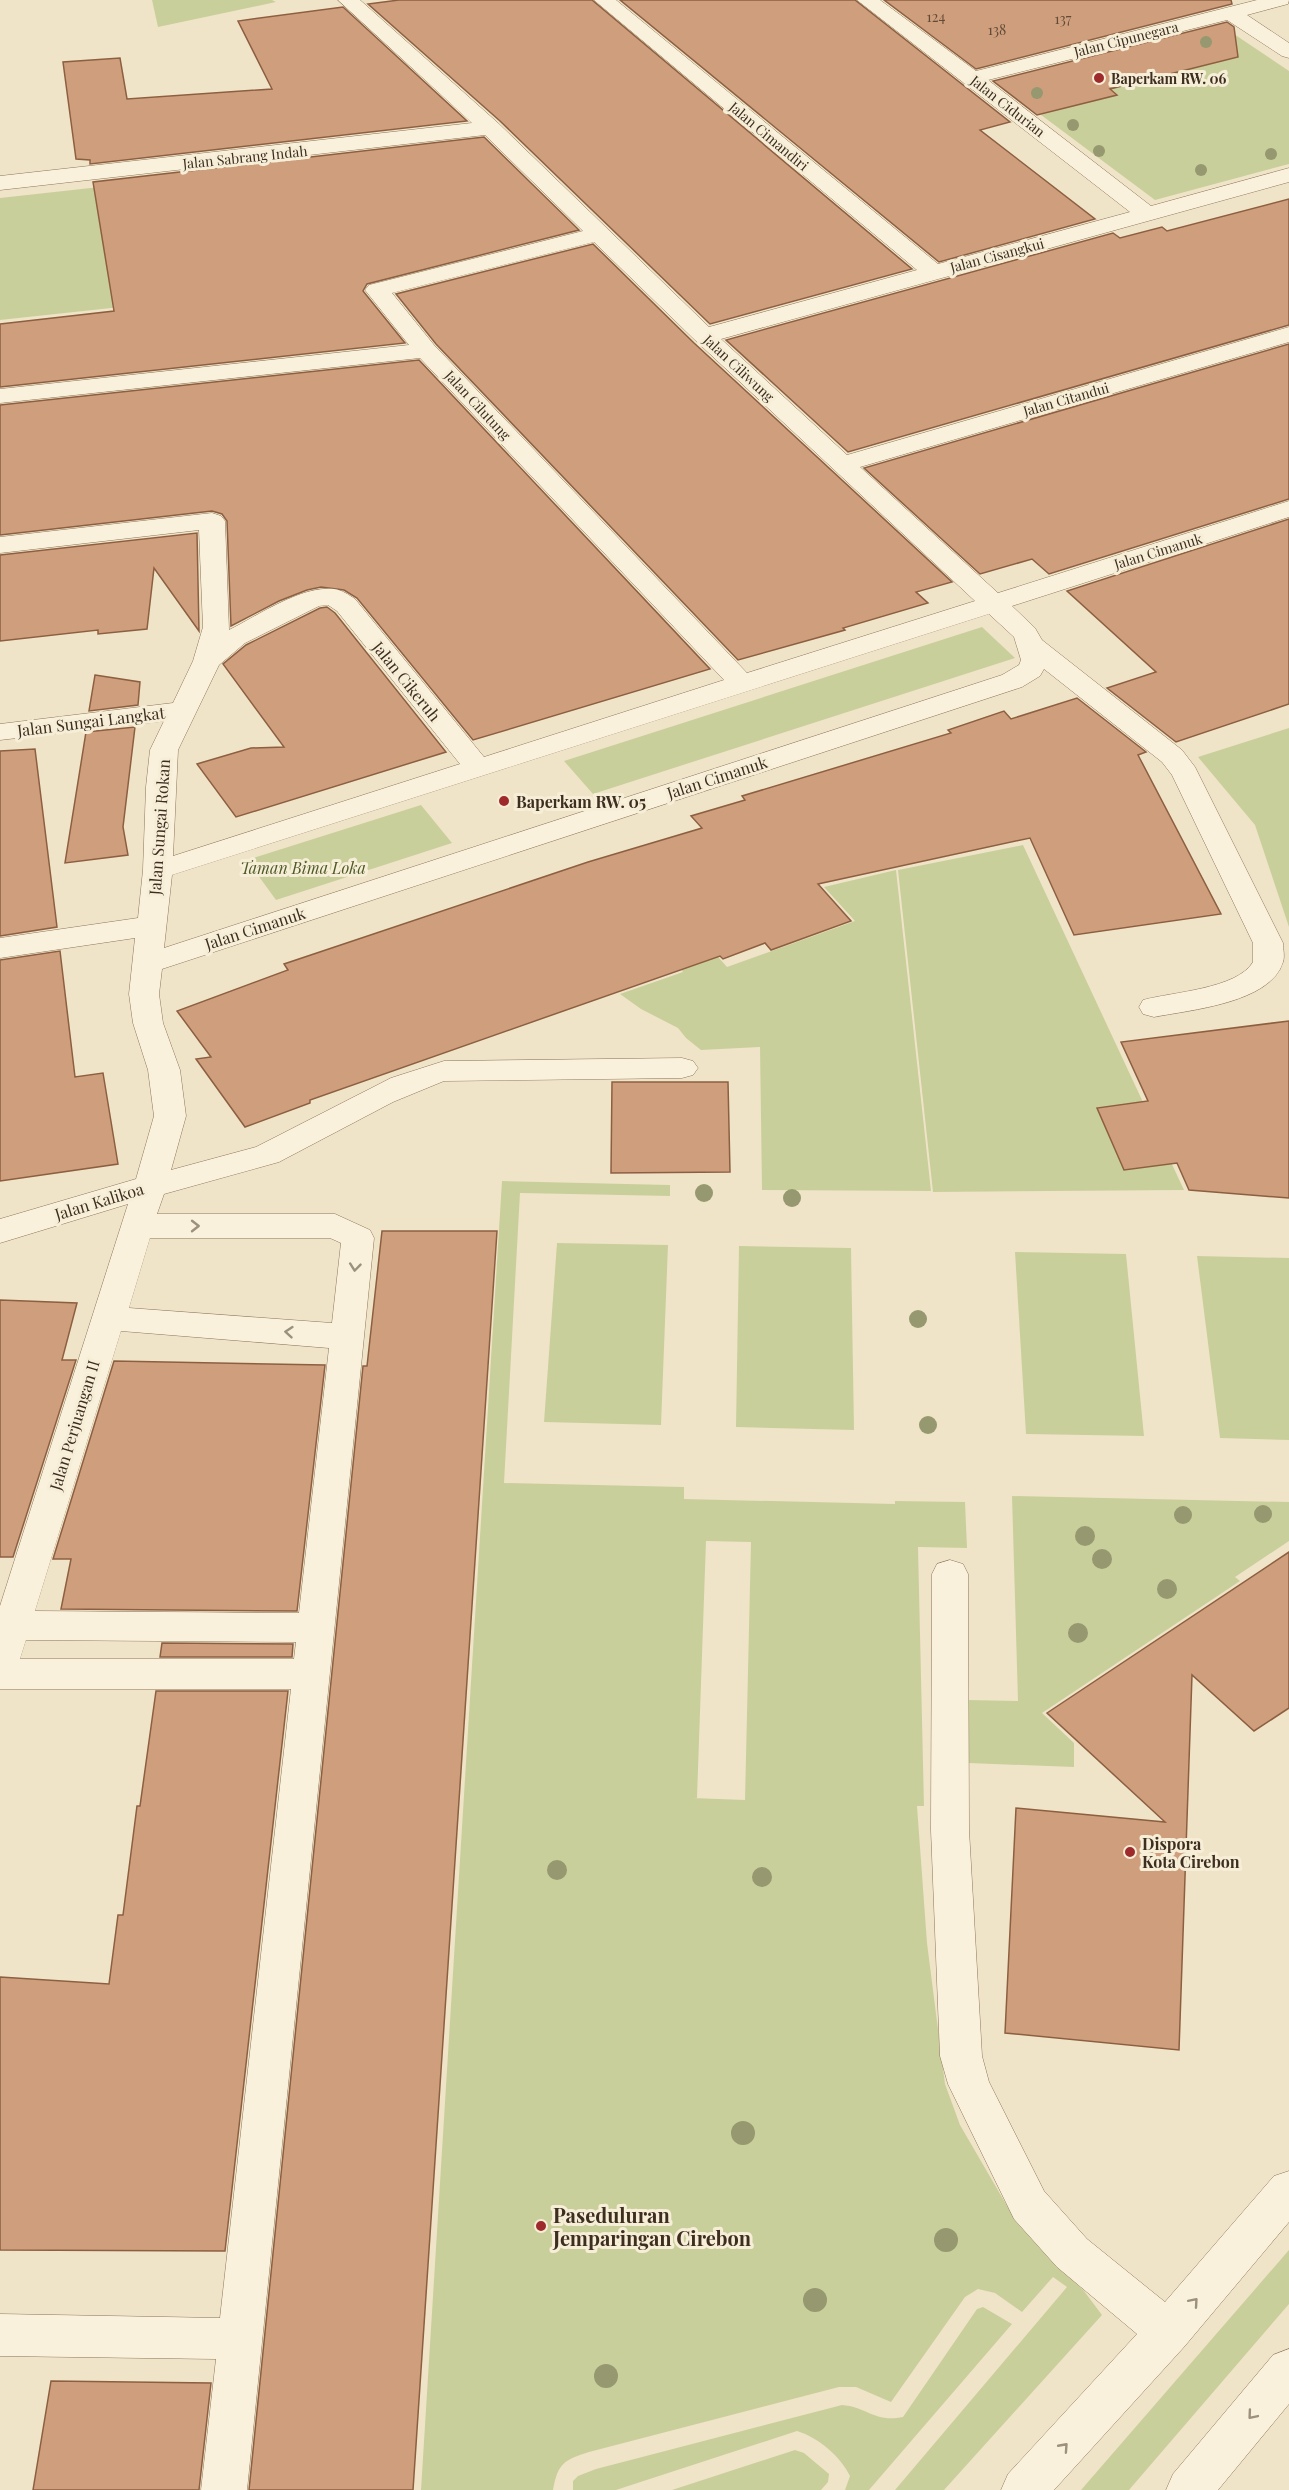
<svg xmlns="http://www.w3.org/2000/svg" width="1289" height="2490" font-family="'Playfair Display',serif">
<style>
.green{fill:#c9cf9b;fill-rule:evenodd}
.building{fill:#cf9f7d;stroke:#8d5f41;stroke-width:1.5}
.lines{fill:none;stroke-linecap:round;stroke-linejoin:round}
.lane-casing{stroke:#8d765c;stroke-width:1}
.street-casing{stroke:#8d765c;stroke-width:1}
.lane{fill:#faf1dc;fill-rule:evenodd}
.street{fill:#faf1dc;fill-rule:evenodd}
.tree{fill:#96986f}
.oneway{stroke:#9c907e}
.poi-dot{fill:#9e2a2b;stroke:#f7eed8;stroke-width:2}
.labels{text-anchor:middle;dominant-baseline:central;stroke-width:6;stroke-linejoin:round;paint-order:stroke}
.number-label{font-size:14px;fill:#624a37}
.far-street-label{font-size:14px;fill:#3d2e20;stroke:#f7eed8}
.far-poi-label{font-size:14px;font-weight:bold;fill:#3d2e20;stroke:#f7eed8;text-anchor:start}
.street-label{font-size:16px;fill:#3d2e20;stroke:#f7eed8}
.poi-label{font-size:16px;font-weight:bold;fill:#3d2e20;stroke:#f7eed8;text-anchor:start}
.park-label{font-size:16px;font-style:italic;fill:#4d5a26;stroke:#f7eed8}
.near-poi-label{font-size:20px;font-weight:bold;fill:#3d2e20;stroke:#f7eed8;text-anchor:start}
</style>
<rect width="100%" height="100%" fill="#f0e4c8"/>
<g class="green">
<polygon points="152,0 272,0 276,2 158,27"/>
<polygon points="1222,26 1289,71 1289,164 1155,200 997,82"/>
<polygon points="282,167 251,293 0,320 0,198"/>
<polygon points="982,627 1015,658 593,794 564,761"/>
<polygon points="1289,728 1289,927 1255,825 1198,757"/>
<polygon points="421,805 452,843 276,900 247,860"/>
<polygon points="1023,845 1184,1190 933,1192 898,870"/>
<polygon points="896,870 931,1191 762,1190 760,1047 701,1050 686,1038 678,1028 641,1009 620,994 683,972 668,953 704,941 727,967 855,921 824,887"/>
<path d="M 502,1181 L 670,1185 L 670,1196 L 520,1193 L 504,1483 L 684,1487 L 684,1499 L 895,1504 L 895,1501 L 965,1502 L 967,1548 L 918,1547 L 924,1806 L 917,1806 L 927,1943 L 945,2084 L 960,2125 L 1017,2223 L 1084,2291 L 1102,2315 L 944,2490 L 895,2490 L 1067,2287 L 1053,2277 L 1022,2312 L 995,2293 L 978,2289 L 965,2297 L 891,2402 L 856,2387 L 839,2387 L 589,2452 C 564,2460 558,2463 553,2490 L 421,2490 ZM 706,1541 L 751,1542 L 745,1800 L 692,1798 L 697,1798 Z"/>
<polygon points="557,1243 668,1245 661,1425 544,1422"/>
<polygon points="739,1246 851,1248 854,1430 736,1427"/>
<polygon points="1015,1252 1126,1254 1144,1436 1026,1434"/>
<polygon points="1197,1256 1289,1258 1289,1440 1220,1438"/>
<polygon points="1012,1496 1289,1502 1289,1541 1235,1577 1240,1581 1042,1713 1074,1743 1074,1767 968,1763 967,1700 1018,1701"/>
<polygon points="1289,2250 1289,2304 1129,2490 1081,2490"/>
<path d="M 983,2307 L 1012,2324 L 869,2490 L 845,2490 L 850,2476 C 840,2456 819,2438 797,2431 L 616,2490 L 573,2490 L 573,2481 L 578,2476 L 596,2469 L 842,2405 C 867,2407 875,2423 903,2417 L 977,2309 Z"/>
<polygon points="795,2450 804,2453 829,2474 828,2482 821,2490 672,2490"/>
</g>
<g class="building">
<polygon points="399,0 592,0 912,269 710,324 500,121 368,4"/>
<polygon points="620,0 855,0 1010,122 980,130 1095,219 939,262"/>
<polygon points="884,0 1231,0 1232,4 976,69"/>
<polygon points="343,7 467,121 90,164 90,160 76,159 63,62 120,58 127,99 272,89 238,21"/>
<polygon points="1227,22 1234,27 1238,57 1110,89 1117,95 1037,115 993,81"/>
<polygon points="484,137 579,230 367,284 363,291 405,343 0,387 0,324 114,311 93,182"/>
<polygon points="1289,199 1289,325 848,452 726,340 1113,233 1120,238 1162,227 1167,231"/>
<polygon points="593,244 694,343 952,582 916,592 928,603 843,628 845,630 738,660 436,344 396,294"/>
<polygon points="1289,344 1289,499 1049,574 1032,559 980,574 864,468"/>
<polygon points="419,360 710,669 473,740 357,598 344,590 321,587 307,590 279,601 231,626 227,521 222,514 212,511 0,535 0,405"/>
<polygon points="1289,519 1289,704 1176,742 1107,688 1156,672 1067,591"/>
<polygon points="197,533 199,631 154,568 147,629 98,634 98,630 0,641 0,555"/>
<polygon points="327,607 335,613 446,752 236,817 197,764 251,748 284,747 223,664 246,645 320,608"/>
<polygon points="95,675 140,682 138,705 89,711"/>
<polygon points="1077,698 1146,752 1138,755 1221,914 1074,935 1030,838 818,884 851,921 771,950 765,943 723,959 720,956 310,1100 310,1103 245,1127 196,1059 211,1057 177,1011 288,970 284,964 588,862 702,828 691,816 745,800 742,796 951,733 948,730 1004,711 1011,719"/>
<polygon points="135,727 123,827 128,855 65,863 86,732"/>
<polygon points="35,749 57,927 0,936 0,751"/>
<polygon points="60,951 75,1077 103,1073 118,1164 0,1181 0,960"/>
<polygon points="1289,1021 1289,1198 1189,1190 1177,1163 1124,1170 1097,1108 1148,1101 1121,1042"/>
<polygon points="612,1082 728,1082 730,1172 611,1173"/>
<polygon points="382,1231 497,1231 413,2490 249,2490 363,1366 367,1366"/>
<polygon points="0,1300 77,1303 62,1360 76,1360 13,1557 0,1557"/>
<polygon points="114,1361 325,1365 297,1611 61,1609 71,1559 53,1559"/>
<polygon points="1289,1552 1289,1708 1254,1731 1192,1675 1179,2050 1005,2033 1016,1808 1165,1822 1047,1713"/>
<polygon points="162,1643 293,1644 292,1657 160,1657"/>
<polygon points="156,1691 288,1691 225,2251 0,2250 0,1977 109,1984 118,1915 123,1915 137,1806 140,1806"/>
<polygon points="51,2381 211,2383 199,2490 33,2490"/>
</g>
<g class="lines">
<defs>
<g id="lane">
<polygon points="950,1560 963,1564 968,1574 969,1830 982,2056 989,2082 1044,2191 1087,2239 1165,2302 1274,2176 1289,2171 1289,2222 1184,2347 1054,2490 1001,2490 1008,2474 1137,2334 1057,2267 1014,2219 948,2084 940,2056 931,1830 932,1574 937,1564"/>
<polygon points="1289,2349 1289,2404 1218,2490 1166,2490 1173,2474 1273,2355"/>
</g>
<path id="street" d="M 338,0 L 360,0 L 498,123 L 709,327 L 917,270 L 594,0 L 616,0 L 938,264 L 1130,212 L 857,0 L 880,0 L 976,71 L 1257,0 L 1289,0 L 1288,4 L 1247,15 L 1289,43 L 1289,58 L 1282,56 L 1227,20 L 988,80 L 1151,206 L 1289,168 L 1289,182 L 721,339 L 847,455 L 1289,327 L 1289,342 L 860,467 L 998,593 L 1289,501 L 1289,517 L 1012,606 L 1035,628 L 1042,640 L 1182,750 L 1195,767 L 1283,943 C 1283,949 1285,956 1283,962 C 1271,1003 1190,1010 1154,1017 L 1143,1014 L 1139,1007 L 1143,1000 C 1172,992 1237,989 1253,962 L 1253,943 L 1172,775 L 1162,762 L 1044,669 L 1040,676 L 1022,687 L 162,969 L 159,994 L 163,1023 L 180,1070 L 186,1116 L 171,1170 L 256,1147 L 391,1078 L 444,1061 L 682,1058 L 693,1061 L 698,1068 L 693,1075 L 682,1078 L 444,1081 L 393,1102 L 279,1162 L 164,1194 L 157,1214 L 335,1214 L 370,1230 L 374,1238 L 247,2490 L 201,2490 L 216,2359 L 0,2356 L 0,2314 L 220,2318 L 291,1689 L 0,1689 L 0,1606 L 128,1204 L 0,1243 L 0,1219 L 136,1179 L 154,1116 L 148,1070 L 133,1023 L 129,994 L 135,938 L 0,958 L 0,938 L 138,918 L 143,870 L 146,787 L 150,750 L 164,721 L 0,740 L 0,724 L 173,703 L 193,661 L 203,627 L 199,530 L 0,553 L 0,537 L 212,513 L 221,516 L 225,521 L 229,630 C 257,616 302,585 334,589 C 342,590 349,595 355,599 L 484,757 L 724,680 L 420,358 L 0,403 L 0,389 L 409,345 L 365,290 L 369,285 L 583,231 L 485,135 L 0,190 L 0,176 L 472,123 ZM 594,242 L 696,341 L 975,601 L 747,673 L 434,345 L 392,293 ZM 328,605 L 337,611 L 460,764 L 173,856 L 178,750 L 219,665 L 245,643 L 319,606 ZM 989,614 L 1014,637 L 1021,660 L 1019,665 L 1002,675 L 164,948 L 172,875 ZM 150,1238 L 330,1238 L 341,1243 L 332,1323 L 129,1308 ZM 121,1331 L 329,1348 L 299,1613 L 35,1611 ZM 26,1640 L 296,1642 L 294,1659 L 20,1659 Z"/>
</defs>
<use href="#lane" class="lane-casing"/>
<use href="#street" class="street-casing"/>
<use href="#lane" class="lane"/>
<use href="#street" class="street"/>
</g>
<g class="tree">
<circle cx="1206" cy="42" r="6"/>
<circle cx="1037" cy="93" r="6"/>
<circle cx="1073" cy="125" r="6"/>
<circle cx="1099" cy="151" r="6"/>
<circle cx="1271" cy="154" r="6"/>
<circle cx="1201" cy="170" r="6"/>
<circle cx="704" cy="1193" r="9"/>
<circle cx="792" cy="1198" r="9"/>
<circle cx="918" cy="1319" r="9"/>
<circle cx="928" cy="1425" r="9"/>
<circle cx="1263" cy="1514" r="9"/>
<circle cx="1183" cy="1515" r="9"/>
<circle cx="1085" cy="1536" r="10"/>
<circle cx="1102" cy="1559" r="10"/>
<circle cx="1167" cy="1589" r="10"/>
<circle cx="1078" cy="1633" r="10"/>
<circle cx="557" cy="1870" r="10"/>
<circle cx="762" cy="1877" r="10"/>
<circle cx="743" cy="2133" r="12"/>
<circle cx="946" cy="2240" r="12"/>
<circle cx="815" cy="2300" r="12"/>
<circle cx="606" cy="2376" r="12"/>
</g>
<defs><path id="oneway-chevron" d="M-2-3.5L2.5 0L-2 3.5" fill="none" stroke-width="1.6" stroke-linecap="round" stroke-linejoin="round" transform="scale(1.5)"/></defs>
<g class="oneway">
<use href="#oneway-chevron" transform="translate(195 1226)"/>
<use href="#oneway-chevron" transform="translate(355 1267) rotate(96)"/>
<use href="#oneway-chevron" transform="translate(289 1332) rotate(-175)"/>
<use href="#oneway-chevron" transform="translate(1194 2302) rotate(-49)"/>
<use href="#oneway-chevron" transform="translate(1252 2415) rotate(130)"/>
<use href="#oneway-chevron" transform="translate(1064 2447) rotate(-48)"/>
</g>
<g class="poi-dot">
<circle cx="1099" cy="78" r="6"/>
<circle cx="504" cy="801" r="6"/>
<circle cx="1130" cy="1852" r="6"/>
<circle cx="541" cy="2226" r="6"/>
</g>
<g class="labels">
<g class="number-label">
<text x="936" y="16">124</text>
<text x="1063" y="18">137</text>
<text x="997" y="29">138</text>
</g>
<g class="far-street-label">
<text transform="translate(1126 39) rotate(-14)">Jalan Cipunegara</text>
<text transform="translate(1008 106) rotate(38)">Jalan Cidurian</text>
<text transform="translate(769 136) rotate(40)">Jalan Cimandiri</text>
<text transform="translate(245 157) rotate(-6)">Jalan Sabrang Indah</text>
<text transform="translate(997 255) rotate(-15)">Jalan Cisangkui</text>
<text transform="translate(739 368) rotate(43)">Jalan Ciliwung</text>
<text transform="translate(1066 399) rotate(-16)">Jalan Citandui</text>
<text transform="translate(478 405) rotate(47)">Jalan Cilutung</text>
<text transform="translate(1158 551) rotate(-17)">Jalan Cimanuk</text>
</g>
<g class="far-poi-label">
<text x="1111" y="78">Baperkam RW. 06</text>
</g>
<g class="street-label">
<text transform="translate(407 681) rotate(51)">Jalan Cikeruh</text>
<text transform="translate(91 721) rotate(-7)">Jalan Sungai Langkat</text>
<text transform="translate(717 777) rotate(-18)">Jalan Cimanuk</text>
<text transform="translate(159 827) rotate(-86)">Jalan Sungai Rokan</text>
<text transform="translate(255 928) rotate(-18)">Jalan Cimanuk</text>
<text transform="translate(99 1201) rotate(-17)">Jalan Kalikoa</text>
<text transform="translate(74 1425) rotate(-73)">Jalan Perjuangan II</text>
</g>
<g class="poi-label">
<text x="516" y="801">Baperkam RW. 05</text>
<text x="1142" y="1843">Dispora<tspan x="1142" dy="18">Kota Cirebon</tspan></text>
</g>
<g class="park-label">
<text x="303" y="867">Taman Bima Loka</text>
</g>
<g class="near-poi-label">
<text x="553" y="2214">Paseduluran<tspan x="553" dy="23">Jemparingan Cirebon</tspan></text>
</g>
</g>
</svg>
